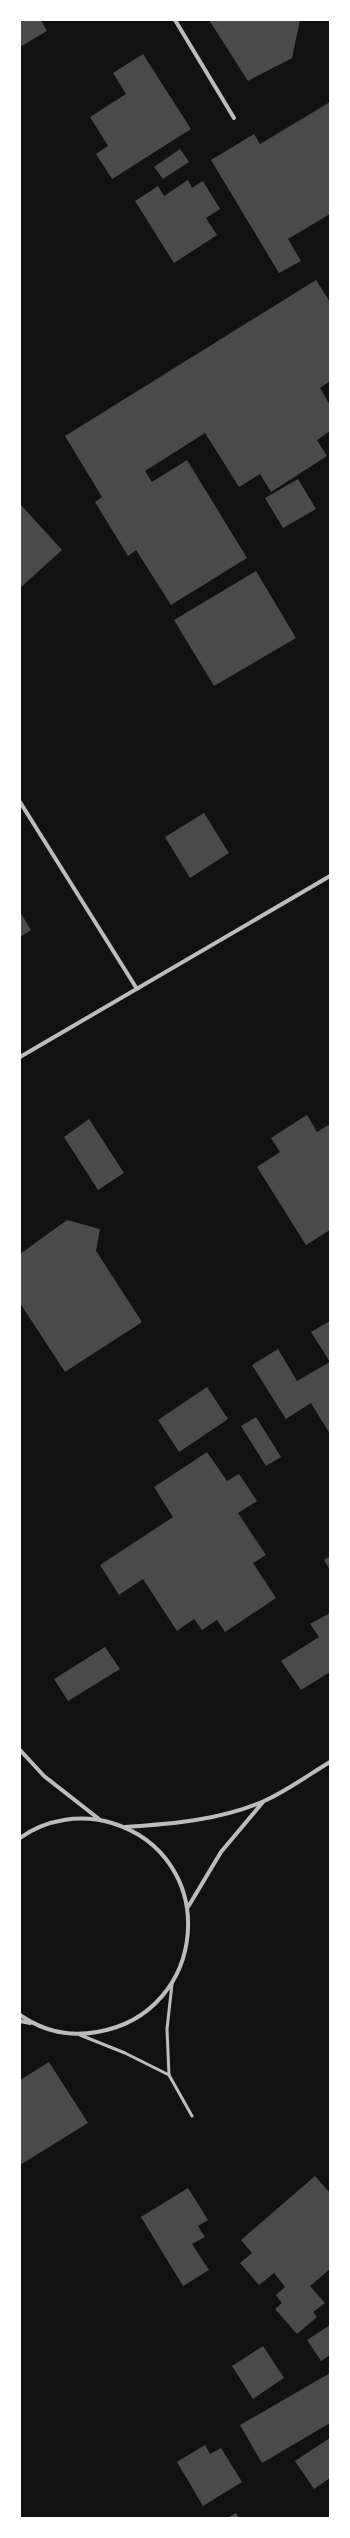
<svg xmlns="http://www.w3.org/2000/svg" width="350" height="2538" font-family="'Open Sans',sans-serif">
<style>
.building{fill:#4a4a4a}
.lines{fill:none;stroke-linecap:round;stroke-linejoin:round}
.service{stroke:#bcbcbc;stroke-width:3}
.minor{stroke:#bcbcbc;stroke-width:4}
</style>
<rect width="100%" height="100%" fill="#111"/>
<g class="building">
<polygon points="20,20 41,20 47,31 20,47"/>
<polygon points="209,20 300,20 292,58 248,81"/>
<polygon points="143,54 191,129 112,179 96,154 108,146 90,117 126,94 113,73"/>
<polygon points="330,102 330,214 288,239 301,261 279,273 211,160 254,134 260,144"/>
<polygon points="180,149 189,162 163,179 154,167"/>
<polygon points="188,180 192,188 203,181 220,209 206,218 217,235 174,263 135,201 158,186 164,196"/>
<polygon points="316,280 330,302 330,381 320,388 330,405 330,431 317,440 327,456 271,492 260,474 239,487 205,433 145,471 152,482 187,460 247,558 171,605 136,550 128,556 95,502 102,497 65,436"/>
<polygon points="298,479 316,509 283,528 265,498"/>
<polygon points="20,504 62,550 20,588"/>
<polygon points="256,571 296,638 214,686 174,620"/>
<polygon points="204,813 229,853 190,878 165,837"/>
<polygon points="20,912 31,930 20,937"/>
<polygon points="307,1115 317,1132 330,1124 330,1230 306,1245 257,1167 280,1152 271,1138"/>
<polygon points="89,1119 124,1173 98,1190 64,1137"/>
<polygon points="67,1220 100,1229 96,1251 142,1322 65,1372 20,1303 20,1254"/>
<polygon points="330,1321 330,1434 311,1403 286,1419 252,1365 278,1349 297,1381 330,1362 311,1332"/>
<polygon points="207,1387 228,1419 179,1452 158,1420"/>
<polygon points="256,1417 281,1457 266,1466 241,1426"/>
<polygon points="207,1452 227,1481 239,1474 257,1501 238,1513 266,1555 253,1563 276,1598 225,1632 217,1620 202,1630 194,1619 177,1631 143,1579 119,1595 100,1565 173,1517 154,1487"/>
<polygon points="330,1556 330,1570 324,1560"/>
<polygon points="330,1613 330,1672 301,1690 281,1661 319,1637 310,1624"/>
<polygon points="105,1647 120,1669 68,1701 54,1679"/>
<polygon points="49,2062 88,2123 20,2165 20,2080"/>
<polygon points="315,2176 330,2193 330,2269 310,2286 325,2303 313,2312 317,2317 297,2334 275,2309 282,2303 276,2295 285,2287 274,2273 259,2285 240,2263 252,2253 241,2240"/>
<polygon points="188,2188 208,2220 198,2226 205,2237 192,2244 209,2270 183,2286 141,2217"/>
<polygon points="330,2325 330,2355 321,2361 307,2340"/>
<polygon points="263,2346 284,2378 253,2399 232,2366"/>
<polygon points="330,2373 330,2423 262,2463 240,2425"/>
<polygon points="330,2438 330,2478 314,2489 295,2461"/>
<polygon points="205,2445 210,2454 221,2448 242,2482 203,2506 177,2462"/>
<polygon points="236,2513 239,2518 227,2518"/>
</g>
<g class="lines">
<g class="service">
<polyline points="172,1984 167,2029 169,2075 192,2116"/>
<polyline points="80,2035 125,2053 169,2075"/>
</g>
<g class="minor">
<polyline points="175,20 234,118"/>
<polyline points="20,802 137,989"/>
<polyline points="20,1057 330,876"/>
<polyline points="20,1750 44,1776 99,1819"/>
<path d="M 125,1827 C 171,1824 221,1820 264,1801 C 287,1791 308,1775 330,1762"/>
<path d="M 20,1838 C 46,1819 81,1814 112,1823 C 222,1857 209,2013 97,2032 C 70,2037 43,2031 20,2015"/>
<polyline points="188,1907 221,1852 263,1802"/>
<polyline points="20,2021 30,2023"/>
</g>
</g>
<rect width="350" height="2538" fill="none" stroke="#ffffff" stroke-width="42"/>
</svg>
